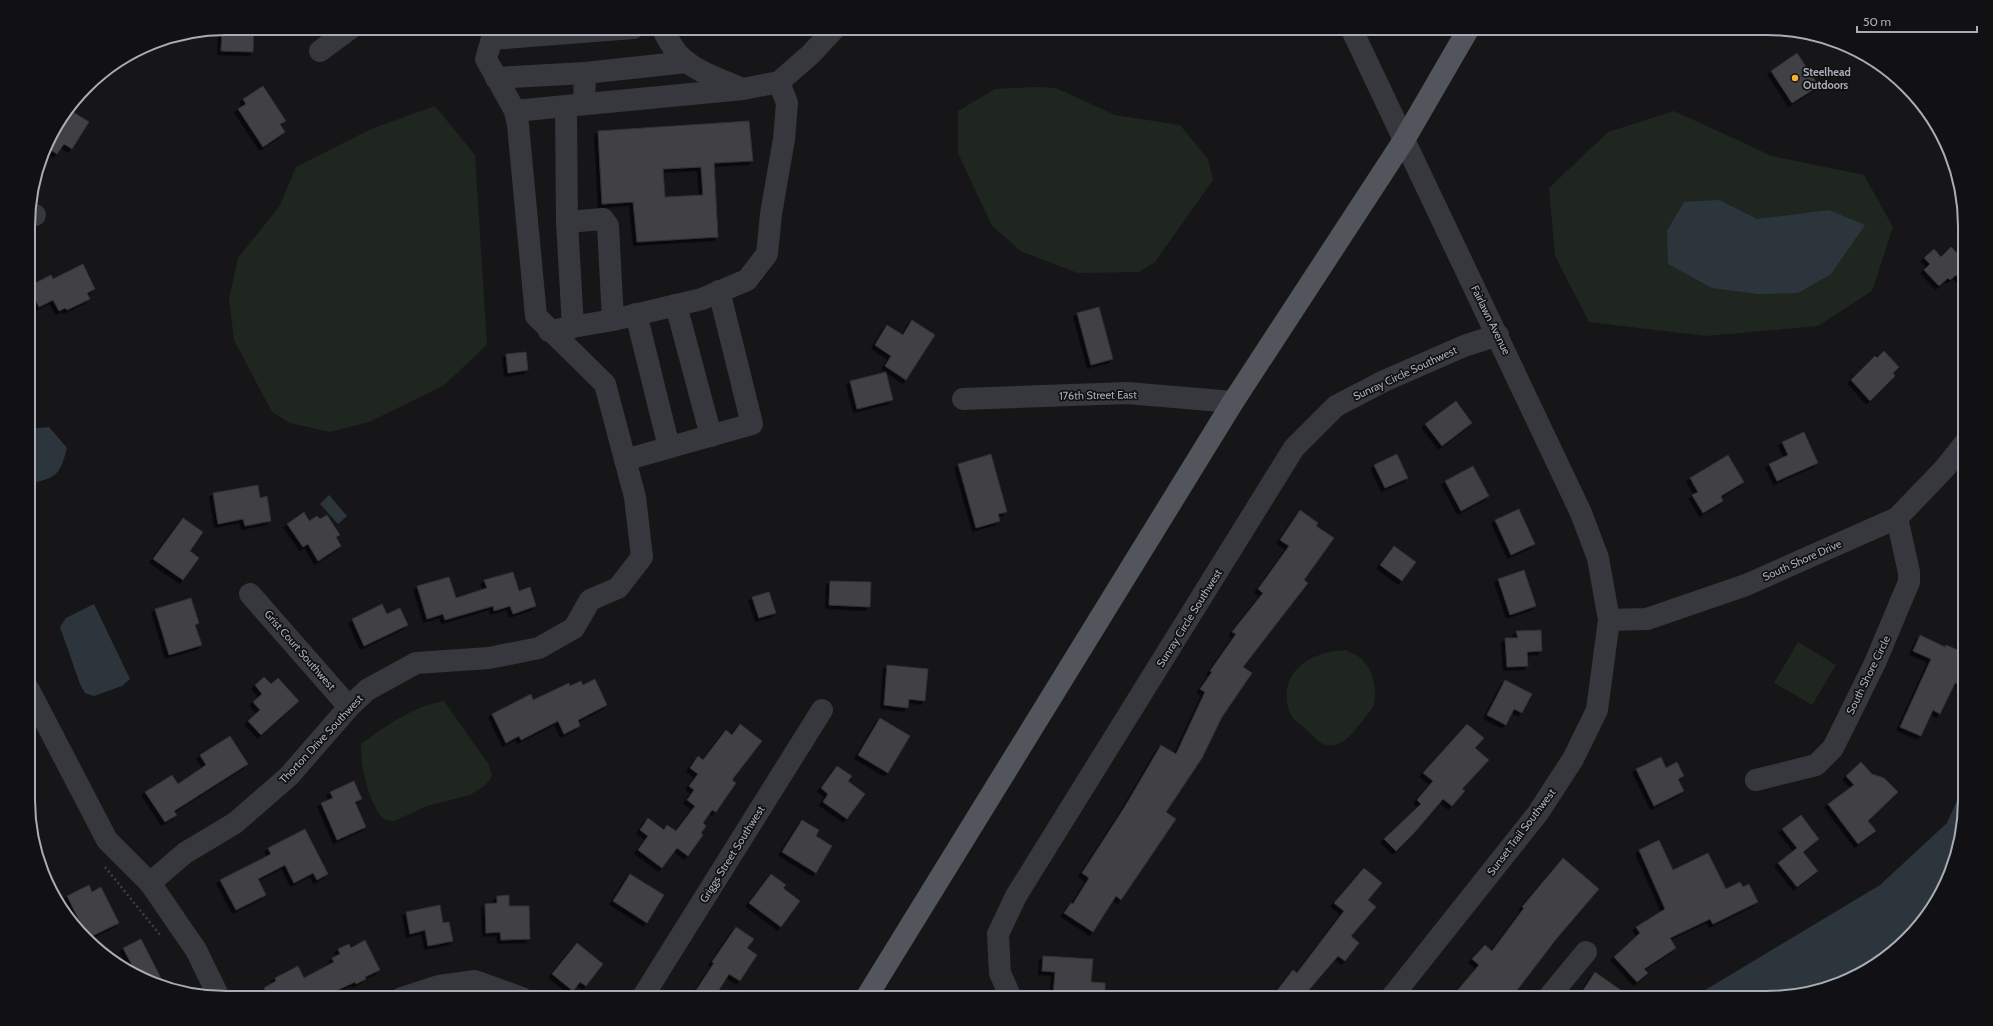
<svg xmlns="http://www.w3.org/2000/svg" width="1993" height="1026" font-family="Cabin,sans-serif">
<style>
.green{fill:#1e261f}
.water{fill:#2c353c}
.building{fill:#404145;stroke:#303034;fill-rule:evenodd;filter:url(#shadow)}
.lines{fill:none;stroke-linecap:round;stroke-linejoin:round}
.path{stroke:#3d3f44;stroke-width:2.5;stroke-dasharray:2 3;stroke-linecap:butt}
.minor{stroke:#37383d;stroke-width:22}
.major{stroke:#53555c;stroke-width:22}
.poi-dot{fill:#f2b134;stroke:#111113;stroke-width:1.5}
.labels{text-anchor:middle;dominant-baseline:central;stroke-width:3.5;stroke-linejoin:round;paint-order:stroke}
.poi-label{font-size:11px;font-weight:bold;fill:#a8adb8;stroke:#111113;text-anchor:start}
.street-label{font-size:11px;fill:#a8adb8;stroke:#111113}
.rim{fill:none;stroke:#a8adb8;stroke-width:2}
</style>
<defs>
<filter id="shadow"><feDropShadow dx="-3.5" dy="3.5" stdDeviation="0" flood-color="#0009"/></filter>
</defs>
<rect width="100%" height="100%" fill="#161618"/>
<g class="green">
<polygon points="1035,87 1056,88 1115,115 1180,125 1208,159 1213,180 1155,262 1139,272 1078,273 1022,252 992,226 958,153 958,111 995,89"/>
<polygon points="435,106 475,155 487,345 443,386 369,422 330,432 290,423 272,412 234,340 229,299 238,258 279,207 296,167 371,129"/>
<polygon points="1674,111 1772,156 1864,175 1893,227 1872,291 1818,326 1706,336 1589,322 1555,256 1549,188 1608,132"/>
<polygon points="1798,642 1836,665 1812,705 1774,683"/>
<path d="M 1345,650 C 1349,652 1355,654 1359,657 C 1372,667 1378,688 1374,704 C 1373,708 1368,713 1366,716 C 1356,729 1342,751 1323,744 C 1318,742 1311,734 1307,730 C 1301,725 1293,720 1290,713 C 1276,673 1309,652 1345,650 Z"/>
<path d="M 444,701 L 489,765 L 492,775 L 490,780 L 483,787 L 470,795 L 427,806 L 394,821 L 385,820 C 369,806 360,765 361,744 C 387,725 412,707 444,701 Z"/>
</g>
<g class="water">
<polygon points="1719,200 1757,219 1829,210 1865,225 1831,274 1798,293 1758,294 1712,288 1668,264 1667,231 1684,202"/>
<path d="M 49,427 L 67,448 C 60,474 57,478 31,483 L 29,481 L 29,429 Z"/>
<polygon points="329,495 347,516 338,524 320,504"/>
<polygon points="94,604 130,679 122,686 94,696 85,693 80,684 60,627 66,618"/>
<polygon points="1965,783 1965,800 1958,851 1944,888 1916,931 1877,965 1830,988 1780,998 1692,998 1880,885 1947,823"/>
</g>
<g class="building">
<polygon points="226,28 254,28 253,52 221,51 222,29"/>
<polygon points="1797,53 1819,86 1792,103 1771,71"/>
<polygon points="263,86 286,121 280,124 285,132 263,147 238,109 246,104 243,99"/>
<polygon points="70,110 89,122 72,149 64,144 57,154 46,147 49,138"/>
<path d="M 749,121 L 753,161 L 714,163 L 718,237 L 637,242 L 633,202 L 602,204 L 598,131 ZM 701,167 L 703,195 L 665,197 L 663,169 Z"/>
<polygon points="1951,247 1964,260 1964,283 1956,275 1950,280 1948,278 1939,286 1924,270 1930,264 1924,258 1934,249 1941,257"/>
<polygon points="83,264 95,289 87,293 90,299 67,310 65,308 59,311 53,300 39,307 29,286 51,275 53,279"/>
<polygon points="1099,307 1113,359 1091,365 1077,313"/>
<polygon points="912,320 935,335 906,380 885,366 891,356 875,345 887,325 903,335"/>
<polygon points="1884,351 1899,367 1893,373 1895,376 1870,401 1851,380 1875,356 1877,358"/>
<polygon points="526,352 528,370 508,373 506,354"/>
<polygon points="886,372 893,400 857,409 850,381"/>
<polygon points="1456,401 1472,423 1442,446 1425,424"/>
<polygon points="1804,432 1818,463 1777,481 1769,464 1788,455 1782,442"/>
<polygon points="991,454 1007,512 998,514 1000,521 976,528 958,464"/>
<polygon points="1397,454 1408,478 1385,488 1374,465"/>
<polygon points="1728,455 1744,482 1721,496 1723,501 1703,513 1692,495 1698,492 1690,478"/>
<polygon points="1473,466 1489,496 1461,511 1445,481"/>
<polygon points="258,485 260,498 267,496 271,521 245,526 243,519 218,524 213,493"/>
<polygon points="1519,509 1535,544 1511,555 1495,520"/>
<polygon points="1300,510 1318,523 1316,526 1334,538 1304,580 1308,583 1243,667 1252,673 1222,717 1202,758 1166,812 1176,819 1121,900 1116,896 1093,932 1064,913 1071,903 1073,904 1089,878 1082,873 1124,808 1161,745 1176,754 1205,692 1200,689 1212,672 1210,671 1236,634 1232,632 1263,593 1258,589 1289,546 1280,540"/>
<polygon points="304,512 309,521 317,516 320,519 327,515 340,535 336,537 341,546 318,561 308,544 303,547 287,524"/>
<polygon points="183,518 203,532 190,551 199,558 183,580 153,559"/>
<polygon points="1394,546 1416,562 1402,581 1380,565"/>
<polygon points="1524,570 1536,606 1510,615 1498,579"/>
<polygon points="513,572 519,591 530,587 536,606 513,614 510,606 494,611 493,606 445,620 443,614 427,619 417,586 449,577 456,598 487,588 484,580"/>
<polygon points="830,581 871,582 870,607 829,605"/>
<polygon points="769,592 776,613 759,618 752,597"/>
<polygon points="191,598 199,623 195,625 202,645 169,655 155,609"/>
<polygon points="382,604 387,614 400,608 408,625 364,646 352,619"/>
<polygon points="1541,630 1542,651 1527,652 1528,666 1507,667 1505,638 1518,638 1516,631"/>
<polygon points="1920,635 1945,647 1946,645 1965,653 1965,669 1958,684 1955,683 1940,714 1933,710 1921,736 1900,727 1931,659 1913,651"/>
<polygon points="887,665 928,669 925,701 909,699 908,708 884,705"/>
<polygon points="264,677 271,684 278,678 299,701 261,735 248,721 260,710 253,702 262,694 255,685"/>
<polygon points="595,679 607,705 578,720 580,726 564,734 558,721 521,740 519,736 506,743 492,714 531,694 533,700 569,683 570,686 581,681 583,685"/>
<polygon points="1505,680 1532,694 1522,713 1514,709 1506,725 1487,715"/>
<polygon points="880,718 910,736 888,773 858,755"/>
<polygon points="740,724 762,741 732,780 736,783 716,812 712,810 703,823 706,826 701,833 703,835 688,856 677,848 662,868 638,850 648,836 640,830 648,818 664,830 667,825 676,831 695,806 687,800 694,790 689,786 698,774 690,768 698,756 703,760 726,730 732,735"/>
<polygon points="1467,724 1484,738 1475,748 1489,760 1462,789 1465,791 1452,806 1443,799 1415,832 1396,851 1384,839 1421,804 1417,800 1433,781 1423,773"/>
<polygon points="230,736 248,764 174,811 177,815 165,822 145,792 172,775 178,784 206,765 200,755"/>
<polygon points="1661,757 1666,768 1677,762 1684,776 1678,779 1684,791 1654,806 1636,769"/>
<polygon points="1861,762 1872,774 1884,778 1898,792 1868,821 1876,831 1858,844 1828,804 1854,785 1846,776"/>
<polygon points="837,766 852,776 848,781 865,794 847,819 823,802 828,794 821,788"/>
<polygon points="354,781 362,799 355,802 366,827 337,840 321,803 333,798 330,792"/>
<polygon points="1801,815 1819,839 1803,852 1818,871 1797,887 1778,863 1797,848 1782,829"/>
<polygon points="802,820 819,830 816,836 832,846 816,873 782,852"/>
<polygon points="305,829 328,874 317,880 313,873 294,883 285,865 258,879 266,895 236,910 220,880 271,854 268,848"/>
<polygon points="1659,840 1673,870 1708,853 1726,889 1740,882 1743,887 1749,884 1758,902 1713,924 1710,919 1670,938 1676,948 1644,969 1648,973 1637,982 1614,957 1640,933 1636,927 1665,909 1639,850"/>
<polygon points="1563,858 1599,889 1557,938 1511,998 1462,998 1456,992 1479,965 1472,959 1485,945 1492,951 1524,908 1522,907"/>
<polygon points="1364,868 1382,883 1368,900 1376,907 1351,936 1359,943 1345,961 1338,956 1302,998 1271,998 1293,970 1297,973 1344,911 1334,903"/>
<polygon points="630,874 664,895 647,923 613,901"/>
<polygon points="771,874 786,885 783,888 800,901 781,927 749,903"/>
<polygon points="89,885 92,892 101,887 119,923 88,938 67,896"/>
<polygon points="509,895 509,906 529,906 530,939 501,940 500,932 486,933 485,904 497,903 497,896"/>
<polygon points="440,905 443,923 449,922 453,941 428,946 425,930 410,934 406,912"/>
<polygon points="736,927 754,939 747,948 757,955 740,981 729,974 714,998 691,998 714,963 712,962"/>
<polygon points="141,939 166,988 138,977 129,971 134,969 123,948"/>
<polygon points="365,940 380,970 365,977 366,979 356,984 355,982 342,988 322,998 270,998 264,988 276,981 275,978 298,966 304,978 334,962 332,958 340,954 338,949 349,944 351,948"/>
<polygon points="577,943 603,964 586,986 580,982 573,991 552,974"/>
<polygon points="1043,956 1093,959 1091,982 1105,983 1105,998 1053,997 1055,972 1042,971"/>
<polygon points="1595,972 1632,998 1578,998"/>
</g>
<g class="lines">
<polyline class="path" points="105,867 161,936"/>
<g class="minor">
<path d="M 662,28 C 667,37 672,48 679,55 C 694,71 720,79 740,88"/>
<polyline points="1351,28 1581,513 1598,558 1609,620 1597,710 1573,759 1538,813 1391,998"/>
<polyline points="492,39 633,28"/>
<polyline points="320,51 351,28"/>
<polyline points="496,78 585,73"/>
<polyline points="584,104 585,73 687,62"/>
<polyline points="515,111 566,106"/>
<polyline points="28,217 35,215"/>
<polyline points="567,222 573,327"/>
<polyline points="676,305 711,436"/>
<polyline points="636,314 669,447"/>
<polyline points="613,320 608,226 603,219 567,222 566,106 743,89 779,82 811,54 835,28"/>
<polyline points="549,331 613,320 702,299 747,280 767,254 771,214 784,139 787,103 779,82"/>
<polyline points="963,399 1127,393 1233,402"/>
<polyline points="625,460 752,424 719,291"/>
<polyline points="250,594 349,707"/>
<polyline points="1609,620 1647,619 1746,585 1897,518 1945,468 1964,444"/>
<polyline points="29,690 107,840 150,883 196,950 219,997"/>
<polyline points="1756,780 1816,765 1833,748 1875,663 1909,582 1909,572 1897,518"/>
<polyline points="150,883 185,853 235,823 289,776 349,707 367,690 416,663 489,658 539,648 574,628 590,600 618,588 642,557 635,497 605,384 536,316 518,125 515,111 486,59 495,28"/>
<polyline points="402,998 439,986 475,981 522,998"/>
<polyline points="642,998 822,710"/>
<polyline points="1011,998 1000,973 998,934 1016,896 1294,448 1336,406 1384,381 1464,346 1498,335"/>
<polyline points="1548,998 1586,952"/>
</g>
<polyline class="major" points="866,998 1233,402 1404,140 1469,28"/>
</g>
<circle class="poi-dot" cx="1795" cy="78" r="4"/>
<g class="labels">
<g class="poi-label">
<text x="1803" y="72">Steelhead<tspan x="1803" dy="13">Outdoors</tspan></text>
</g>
<g class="street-label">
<text transform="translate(1491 320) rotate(64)">Fairlawn Avenue</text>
<text transform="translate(1405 373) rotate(-25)">Sunray Circle Southwest</text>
<text transform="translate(1098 395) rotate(-1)">176th Street East</text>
<text transform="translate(1802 560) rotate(-24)">South Shore Drive</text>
<text transform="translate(1189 618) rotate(-58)">Sunray Circle Southwest</text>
<text transform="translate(300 650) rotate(49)">Grist Court Southwest</text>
<text transform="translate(1868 675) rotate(-64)">South Shore Circle</text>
<text transform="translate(321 739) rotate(-47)">Thorton Drive Southwest</text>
<text transform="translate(1521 832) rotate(-53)">Sunset Trail Southwest</text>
<text transform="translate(732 854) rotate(-58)">Griggs Street Southwest</text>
</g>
</g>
<path d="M0 0H1993V1026H0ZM226 35H1767A191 191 0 0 1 1958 226V800A191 191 0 0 1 1767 991H226A191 191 0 0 1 35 800V226A191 191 0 0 1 226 35Z" fill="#111113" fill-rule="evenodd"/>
<path class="rim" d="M226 35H1767A191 191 0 0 1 1958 226V800A191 191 0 0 1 1767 991H226A191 191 0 0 1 35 800V226A191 191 0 0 1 226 35Z"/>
<path d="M1857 26v6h120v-6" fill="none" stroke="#a8adb8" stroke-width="2"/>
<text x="1863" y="26" font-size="12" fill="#a8adb8" stroke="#111113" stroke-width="3" paint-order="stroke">50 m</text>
</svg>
